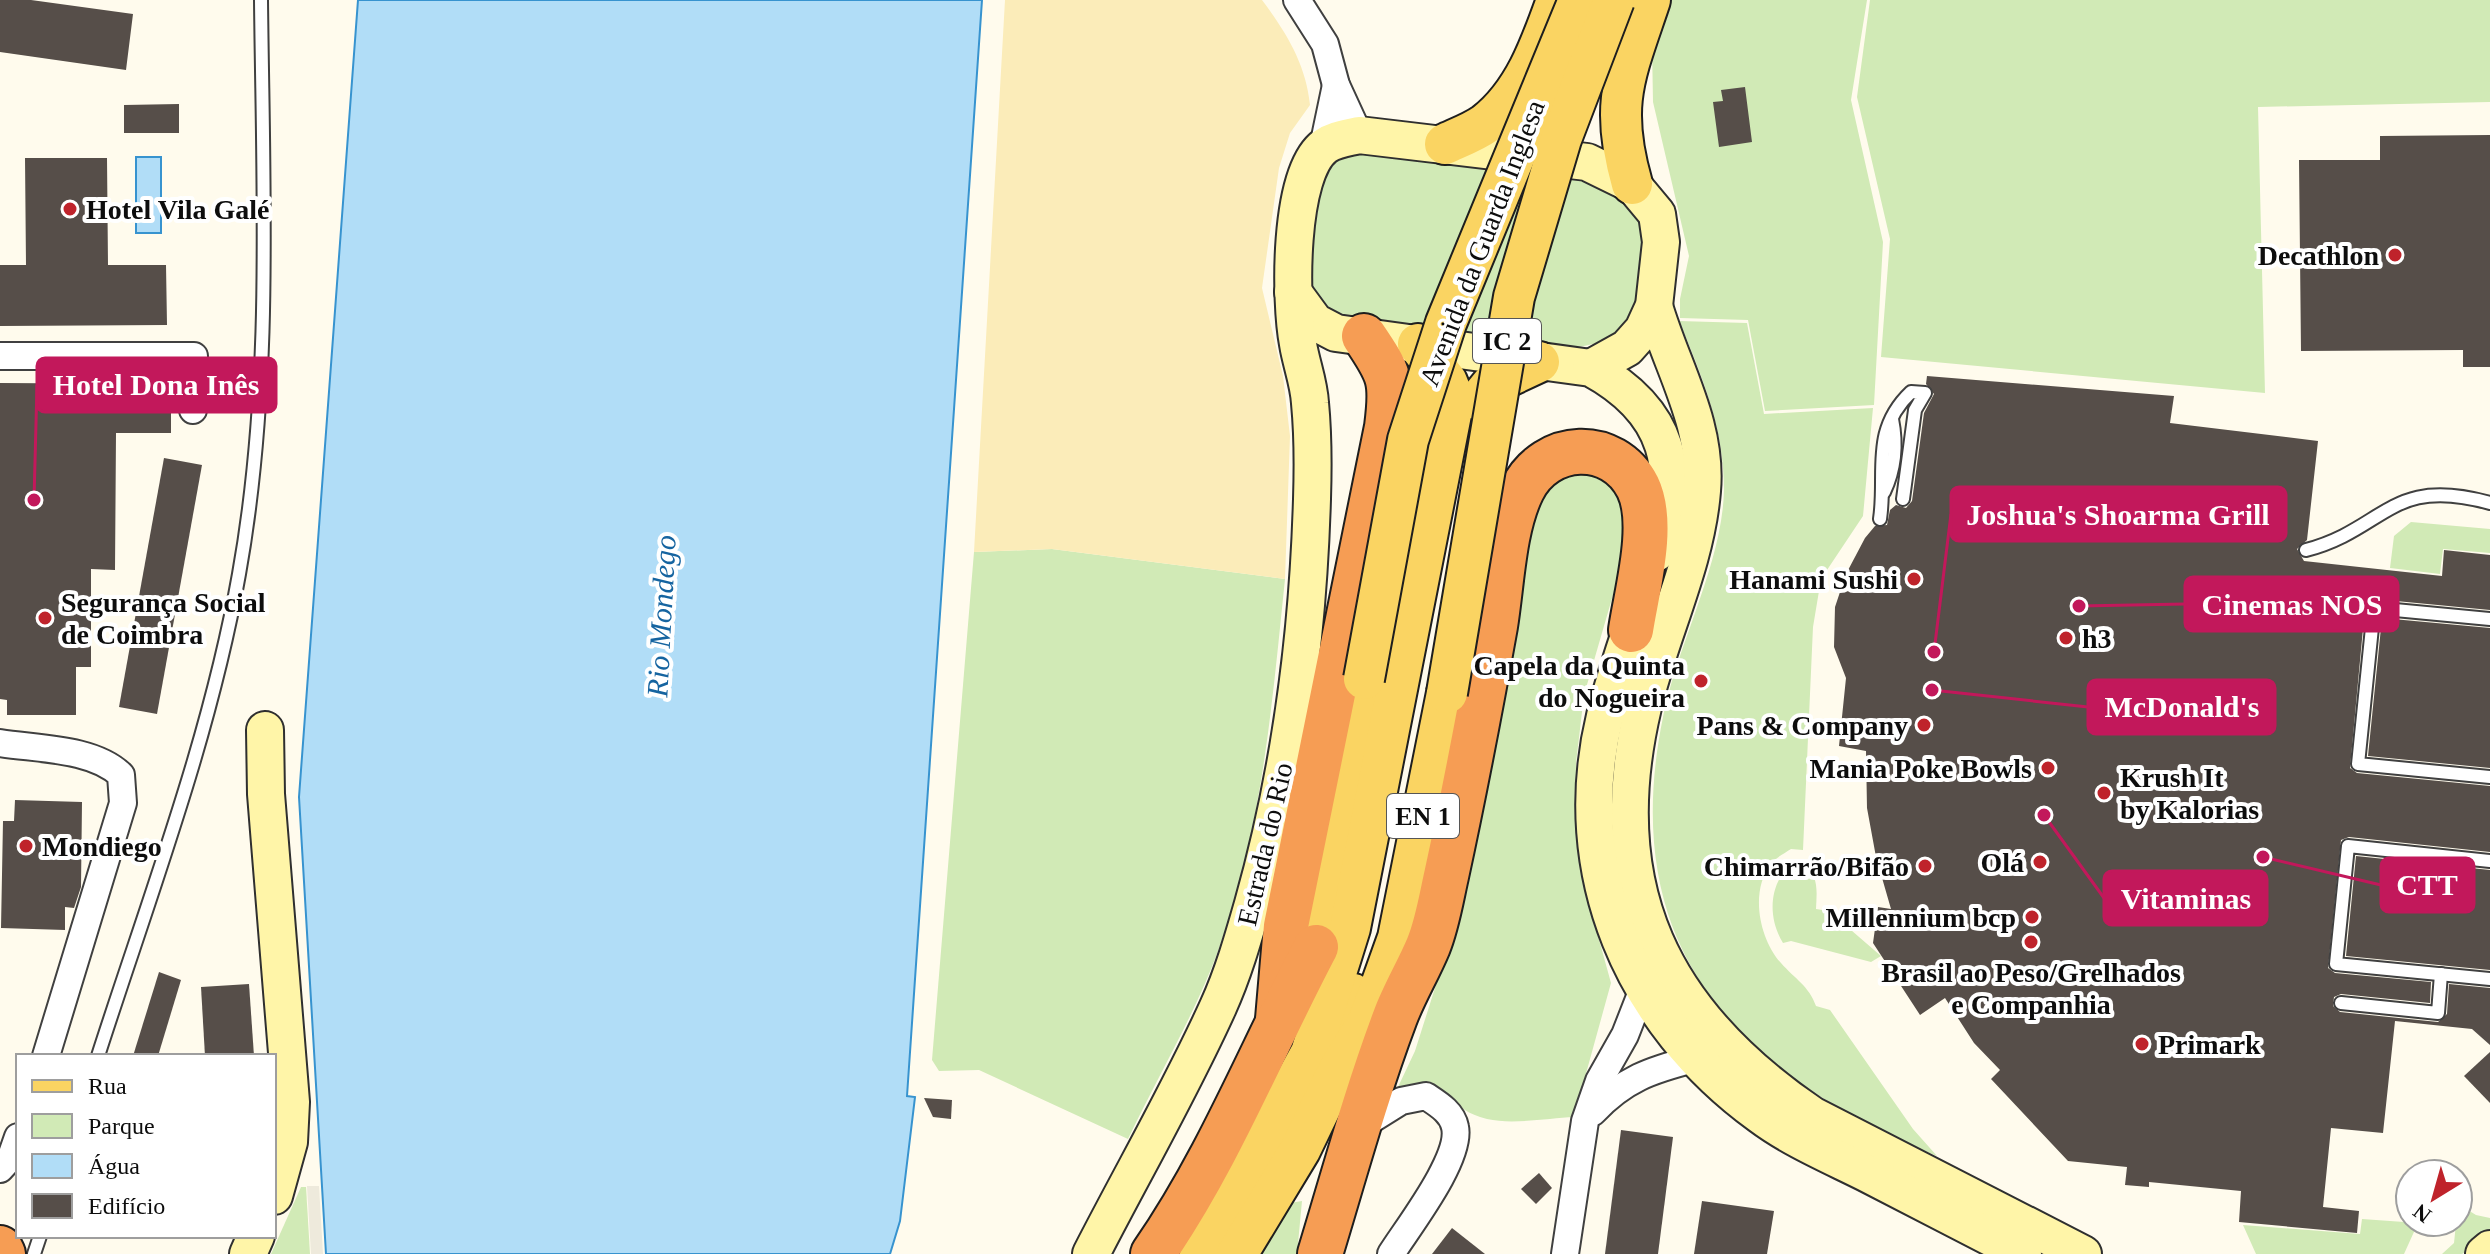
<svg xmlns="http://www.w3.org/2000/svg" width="2490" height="1254" font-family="Georgia,serif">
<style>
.green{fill:#d1eab6}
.sand{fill:#fbecb9}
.plaza{fill:#eeeadc}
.water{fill:#b1ddf7;stroke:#3793cf;stroke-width:2}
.building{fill:#564e49}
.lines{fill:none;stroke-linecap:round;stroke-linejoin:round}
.lane-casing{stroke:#404040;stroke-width:16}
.street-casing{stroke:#404040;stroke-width:30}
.secondary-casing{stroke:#2f2f2f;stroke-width:40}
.primary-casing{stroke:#1e1e1e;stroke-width:44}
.highway-casing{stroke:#1e1e1e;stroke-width:48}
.lane{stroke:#fff;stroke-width:12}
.street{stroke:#fff;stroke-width:26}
.secondary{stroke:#fff5a8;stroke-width:36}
.primary{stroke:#fad462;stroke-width:40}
.highway{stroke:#f69d54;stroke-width:44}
.primary-bridge-casing{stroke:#1e1e1e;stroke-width:44;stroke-linecap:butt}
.primary-bridge{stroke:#fad462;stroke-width:40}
.poi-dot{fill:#bf232b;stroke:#fff;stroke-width:3}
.labels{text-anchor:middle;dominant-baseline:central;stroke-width:8;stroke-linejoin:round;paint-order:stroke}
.shield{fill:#fff;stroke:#565656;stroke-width:2}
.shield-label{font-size:26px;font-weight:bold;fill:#0d0d0d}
.poi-label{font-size:28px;font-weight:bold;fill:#0d0d0d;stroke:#fff;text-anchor:end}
.street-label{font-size:28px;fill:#0d0d0d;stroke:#fff}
.water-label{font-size:30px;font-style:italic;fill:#1564a0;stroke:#fff}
.leader{fill:none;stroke:#c2185b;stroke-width:3}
.callout-dot{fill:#c2185b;stroke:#fff;stroke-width:3}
.callout{fill:#c2185b;stroke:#c2185b;stroke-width:3}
.callout-label{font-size:30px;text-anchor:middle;font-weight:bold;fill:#fff}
</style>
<rect width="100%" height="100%" fill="#fffbed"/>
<g class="green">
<polygon points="1671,0 1867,0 1851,100 1883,242 1874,405 1765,411 1748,320 1680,318 1680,299 1689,256 1653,102 1652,46"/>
<polygon points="1870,0 2490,0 2490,102 2258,107 2265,393 1881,357 1890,239 1857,97"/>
<path d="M 1352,153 L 1578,179 C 1636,194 1651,219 1642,278 C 1634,322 1625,340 1578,347 L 1348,322 L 1328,315 L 1305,279 L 1316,190 L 1334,161 Z"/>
<path d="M 1679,321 L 1747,323 L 1764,414 L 1873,408 L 1863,516 L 1821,579 L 1813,627 L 1803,850 L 1791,849 C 1785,853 1775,858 1771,864 C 1749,892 1760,940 1781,963 C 1795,979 1809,986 1816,1006 L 1830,1010 L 1913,1129 L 1937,1156 C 1735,1072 1616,947 1663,717 C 1677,645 1723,562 1724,489 C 1724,429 1702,376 1679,321 Z"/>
<path d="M 1597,467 L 1621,485 L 1626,530 L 1615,588 L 1584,695 L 1576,763 L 1575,820 L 1584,885 L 1611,983 L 1574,1117 C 1548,1118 1513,1125 1487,1119 C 1444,1108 1454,1081 1398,1087 L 1415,1051 L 1461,906 L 1527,521 C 1544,481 1552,469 1597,467 Z"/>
<polygon points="2411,522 2490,529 2490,553 2443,549 2440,574 2390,568 2394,536"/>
<path d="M 1052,549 L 1285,579 C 1272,704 1262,832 1218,951 C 1195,1014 1157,1078 1128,1139 L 979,1070 L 939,1071 L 932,1060 L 974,552 Z"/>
<path d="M 1792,863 L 1801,863 C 1819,874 1817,889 1816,909 L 1829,911 L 1881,956 L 1871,962 L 1791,941 L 1783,943 C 1767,917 1769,883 1792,863 Z"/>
<polygon points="301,1187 306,1187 310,1254 271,1254"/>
<polygon points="1302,1201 1297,1254 1257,1254 1290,1203"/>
<polygon points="2458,1204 2476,1215 2490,1218 2490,1234 2462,1254 2442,1254 2454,1243"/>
<polygon points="2362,1219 2418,1223 2404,1254 2256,1254 2243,1225 2360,1234"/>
</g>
<path class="sand" d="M 1005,0 L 1262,0 C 1286,32 1306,64 1310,105 L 1290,133 L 1279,168 L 1262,288 L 1283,376 L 1290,436 L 1285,579 L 1052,549 L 974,552 Z"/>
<polygon class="plaza" points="307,1186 319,1186 323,1254 311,1254"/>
<g class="water">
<polygon points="358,0 982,0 907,1096 915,1097 900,1221 890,1254 326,1254 299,797"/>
<rect x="136" y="157" width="25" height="76"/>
</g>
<g class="building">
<polygon points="0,0 31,0 133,14 126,70 0,52"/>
<polygon points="1745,87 1752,142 1719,147 1713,102 1723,101 1721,90"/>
<polygon points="179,104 179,133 124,133 124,105"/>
<polygon points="2490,135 2490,367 2463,367 2463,350 2301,351 2299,160 2380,160 2380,136"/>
<polygon points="25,158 107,158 108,265 166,265 167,325 0,326 0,265 26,265"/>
<polygon points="1927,376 2174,396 2170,423 2318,441 2307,540 2297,549 2304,561 2442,576 2444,550 2490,555 2490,610 2375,599 2365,607 2350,768 2357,773 2490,786 2490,852 2349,837 2341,840 2328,968 2335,973 2431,982 2430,1003 2341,994 2334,997 2333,1006 2340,1012 2438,1022 2447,1014 2449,984 2490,988 2490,1045 2472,1029 2395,1021 2383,1133 2331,1128 2323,1207 2359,1211 2357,1233 2239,1222 2241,1191 2149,1182 2149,1187 2125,1185 2127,1167 2068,1161 1991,1079 2000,1070 1974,1043 1945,998 1920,1015 1873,943 1878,907 1891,909 1876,857 1867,808 1866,751 1839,746 1846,678 1834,647 1835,607 1846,574 1865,538 1875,526 1887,525 1890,510 1896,505 1906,508 1912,501 1924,413 1934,394 1926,384"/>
<polygon points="0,383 171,384 171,433 116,433 115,570 91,569 91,667 76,667 76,715 7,715 7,700 0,699"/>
<polygon points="164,458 202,465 157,714 119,707"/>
<polygon points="2382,618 2490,628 2490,768 2368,756"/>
<polygon points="15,800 82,802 81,887 74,908 65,907 65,930 1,928 3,821 14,821"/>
<polygon points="2356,856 2490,870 2490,970 2346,956"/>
<polygon points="159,972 181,980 158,1056 133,1056"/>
<polygon points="249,984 254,1056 205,1056 201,987"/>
<polygon points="2490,1052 2490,1103 2464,1076"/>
<polygon points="924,1098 952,1100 951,1119 933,1117"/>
<polygon points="1621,1130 1673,1137 1658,1254 1605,1254"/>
<polygon points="1539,1173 1552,1188 1536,1204 1521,1189"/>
<polygon points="1702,1201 1774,1211 1767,1254 1694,1254"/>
<polygon points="1452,1228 1485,1254 1432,1254"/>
</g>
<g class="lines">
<defs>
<g id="lane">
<path d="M 1884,492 C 1895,469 1897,444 1892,419"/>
<path d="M 1880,519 C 1887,472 1870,431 1911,392 L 1925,393 L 1915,410 L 1903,499"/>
<path d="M 2306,550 C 2386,529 2390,475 2490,503"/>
<polyline points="2490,619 2374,608 2358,764 2490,777"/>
<polyline points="2490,861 2348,846 2336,964 2490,979"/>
<polyline points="2341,1003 2438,1013 2441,974"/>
<path d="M 98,1056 C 149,897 210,738 239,574 C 273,385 263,191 261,0"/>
<polyline points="34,1254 40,1236"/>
</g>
<g id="street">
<polyline points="1297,0 1325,44 1336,85 1359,135"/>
<polyline points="1323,147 1336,85"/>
<polyline points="0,356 194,356 193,410"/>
<path d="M 0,743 C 37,749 93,748 121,775 L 123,803 L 46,1056"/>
<path d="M 1593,1112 C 1624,1079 1651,1070 1694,1059"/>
<path d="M 1361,1126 L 1401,1101 L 1426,1096 C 1438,1104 1452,1112 1455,1127 C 1462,1158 1408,1227 1391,1254"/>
<polyline points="0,1169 11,1157 18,1137"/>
<polyline points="1565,1254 1585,1121 1599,1081 1625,1035 1643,989"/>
</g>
<g id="secondary">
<path d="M 1293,292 L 1315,322 L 1336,333 L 1591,368 C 1670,411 1683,470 1656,553"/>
<path d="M 1654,306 C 1672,368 1708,424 1702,491 C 1696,565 1660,635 1643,707 C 1600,888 1662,1013 1812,1115 L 2083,1254"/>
<path d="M 1639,606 C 1627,642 1614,679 1605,716 C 1567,873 1632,1022 1760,1115 C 1792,1139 1830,1155 1866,1173 C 1918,1200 1971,1227 2023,1254"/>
<polyline points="265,730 266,794 291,1102 289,1142 274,1196"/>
<polyline points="248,1254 256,1236"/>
<path d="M 1091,1254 C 1133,1172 1180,1091 1218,1007 C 1233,974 1243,939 1253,904 C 1290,773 1308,635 1312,499 C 1313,468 1313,434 1310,403 C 1309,383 1301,363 1298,344 C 1290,302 1288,173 1325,146 C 1335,139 1347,138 1359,135 L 1587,162 L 1632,184 L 1657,214 L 1661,242 L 1654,306 L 1643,330 L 1627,348 L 1591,368"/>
<polyline points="2484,1254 2490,1249"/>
</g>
<g id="primary">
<path d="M 1445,144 C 1458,138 1474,132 1485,124 C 1524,94 1541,45 1557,0"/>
<path d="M 1632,184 C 1609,104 1625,75 1650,0"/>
<polyline points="1479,400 1492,384 1539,362"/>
<polyline points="1310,980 1364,679"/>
<polyline points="1339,1069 1353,994"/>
<polyline points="1200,1254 1311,1053 1350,928 1454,399 1447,382 1418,344"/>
<polyline points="1237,1254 1300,1150 1339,1069 1368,1022 1398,938 1447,693"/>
</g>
<g id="highway">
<path d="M 1278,1019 L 1286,926 L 1387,427 C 1393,381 1390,374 1364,336"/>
<polyline points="0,1248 3,1254"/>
<path d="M 1153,1254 C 1219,1159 1262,1049 1316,947"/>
<path d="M 1320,1254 C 1344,1175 1366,1094 1395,1017 C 1404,993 1418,970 1428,946 C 1437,924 1441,898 1446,876 C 1464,793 1480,709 1495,626 C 1502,583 1503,529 1522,490 C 1546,441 1613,438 1638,487 C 1656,524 1637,590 1631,630"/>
</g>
</defs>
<use href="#lane" class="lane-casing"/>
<use href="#street" class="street-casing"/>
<use href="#secondary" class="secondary-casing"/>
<use href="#primary" class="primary-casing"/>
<use href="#highway" class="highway-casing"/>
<use href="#lane" class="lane"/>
<use href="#street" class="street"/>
<use href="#secondary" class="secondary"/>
<use href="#primary" class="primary"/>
<use href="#highway" class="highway"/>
<defs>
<g id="primary-bridge">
<polyline points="1364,679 1408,440 1446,323 1579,0"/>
<polyline points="1447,693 1514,297 1561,139 1614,0"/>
</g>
</defs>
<use href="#primary-bridge" class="primary-bridge-casing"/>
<use href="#primary-bridge" class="primary-bridge"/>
</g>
<g class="poi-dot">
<circle cx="70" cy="209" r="8"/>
<circle cx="2395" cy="255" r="8"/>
<circle cx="1914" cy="579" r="8"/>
<circle cx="45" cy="618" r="8"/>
<circle cx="2066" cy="638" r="8"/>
<circle cx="1701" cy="681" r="8"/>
<circle cx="1924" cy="725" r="8"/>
<circle cx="2048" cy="768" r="8"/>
<circle cx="2104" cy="793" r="8"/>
<circle cx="26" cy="846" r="8"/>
<circle cx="2040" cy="862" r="8"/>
<circle cx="1925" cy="866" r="8"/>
<circle cx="2032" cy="917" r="8"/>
<circle cx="2031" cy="942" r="8"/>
<circle cx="2142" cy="1044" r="8"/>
</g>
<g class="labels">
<g class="shield">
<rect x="1473" y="319" width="68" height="44" rx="6"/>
<rect x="1387" y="794" width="72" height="44" rx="6"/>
</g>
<g class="shield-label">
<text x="1507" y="341">IC 2</text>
<text x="1423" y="816">EN 1</text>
</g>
<g class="poi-label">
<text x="86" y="209" text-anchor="start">Hotel Vila Galé</text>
<text x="2379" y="255">Decathlon</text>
<text x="1898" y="579">Hanami Sushi</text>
<text x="61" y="602" text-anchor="start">Segurança Social<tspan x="61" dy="32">de Coimbra</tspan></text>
<text x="2082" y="638" text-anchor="start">h3</text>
<text x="1685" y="665">Capela da Quinta<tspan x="1685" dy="32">do Nogueira</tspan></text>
<text x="1908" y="725">Pans &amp; Company</text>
<text x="2032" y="768">Mania Poke Bowls</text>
<text x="2120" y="777" text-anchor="start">Krush It<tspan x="2120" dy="32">by Kalorias</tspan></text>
<text x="42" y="846" text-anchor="start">Mondiego</text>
<text x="2024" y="862">Olá</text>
<text x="1909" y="866">Chimarrão/Bifão</text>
<text x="2016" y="917">Millennium bcp</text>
<text x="2031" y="972" text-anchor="middle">Brasil ao Peso/Grelhados<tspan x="2031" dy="32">e Companhia</tspan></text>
<text x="2158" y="1044" text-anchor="start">Primark</text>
</g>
<g class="street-label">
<text transform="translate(1482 243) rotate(-69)">Avenida da Guarda Inglesa</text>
<text transform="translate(1265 844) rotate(-77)">Estrada do Rio</text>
</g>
<g class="water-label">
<text transform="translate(661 616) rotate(-87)">Rio Mondego</text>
</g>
</g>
<path class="leader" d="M34 500L37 385M1934 652L1951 514M2079 606L2185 604M1932 690L2088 707M2263 857L2381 885M2044 815L2104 898"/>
<g class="callout-dot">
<circle cx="34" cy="500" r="8"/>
<circle cx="1934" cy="652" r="8"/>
<circle cx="2079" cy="606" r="8"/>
<circle cx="1932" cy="690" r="8"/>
<circle cx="2263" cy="857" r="8"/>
<circle cx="2044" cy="815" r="8"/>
</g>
<g class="callout">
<rect x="37" y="358" width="239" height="54" rx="8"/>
<rect x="1951" y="487" width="335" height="54" rx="8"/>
<rect x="2185" y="577" width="213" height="54" rx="8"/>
<rect x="2088" y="680" width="187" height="54" rx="8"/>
<rect x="2381" y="858" width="93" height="54" rx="8"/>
<rect x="2104" y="871" width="163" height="54" rx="8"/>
</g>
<g class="callout-label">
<text x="156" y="395">Hotel Dona Inês</text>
<text x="2118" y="525">Joshua's Shoarma Grill</text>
<text x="2292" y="615">Cinemas NOS</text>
<text x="2182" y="717">McDonald's</text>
<text x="2427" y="895">CTT</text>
<text x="2186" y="909">Vitaminas</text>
</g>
<rect x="16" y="1054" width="260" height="184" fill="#ffffff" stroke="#9e9e9e" stroke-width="2"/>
<rect x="32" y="1080" width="40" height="12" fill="#fad462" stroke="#9e9e9e" stroke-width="2"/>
<text x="88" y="1094" font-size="24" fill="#0d0d0d">Rua</text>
<rect x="32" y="1114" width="40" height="24" fill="#d1eab6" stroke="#9e9e9e" stroke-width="2"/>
<text x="88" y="1134" font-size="24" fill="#0d0d0d">Parque</text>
<rect x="32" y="1154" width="40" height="24" fill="#b1ddf7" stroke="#9e9e9e" stroke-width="2"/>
<text x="88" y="1174" font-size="24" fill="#0d0d0d">Água</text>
<rect x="32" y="1194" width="40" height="24" fill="#564e49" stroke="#9e9e9e" stroke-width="2"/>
<text x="88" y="1214" font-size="24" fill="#0d0d0d">Edifício</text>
<g transform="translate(2434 1198) rotate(217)"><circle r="38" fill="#ffffff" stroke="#9e9e9e" stroke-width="2"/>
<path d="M0-6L14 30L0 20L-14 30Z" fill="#bf232b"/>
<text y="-12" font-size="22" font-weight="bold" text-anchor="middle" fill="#0d0d0d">N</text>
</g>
</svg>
